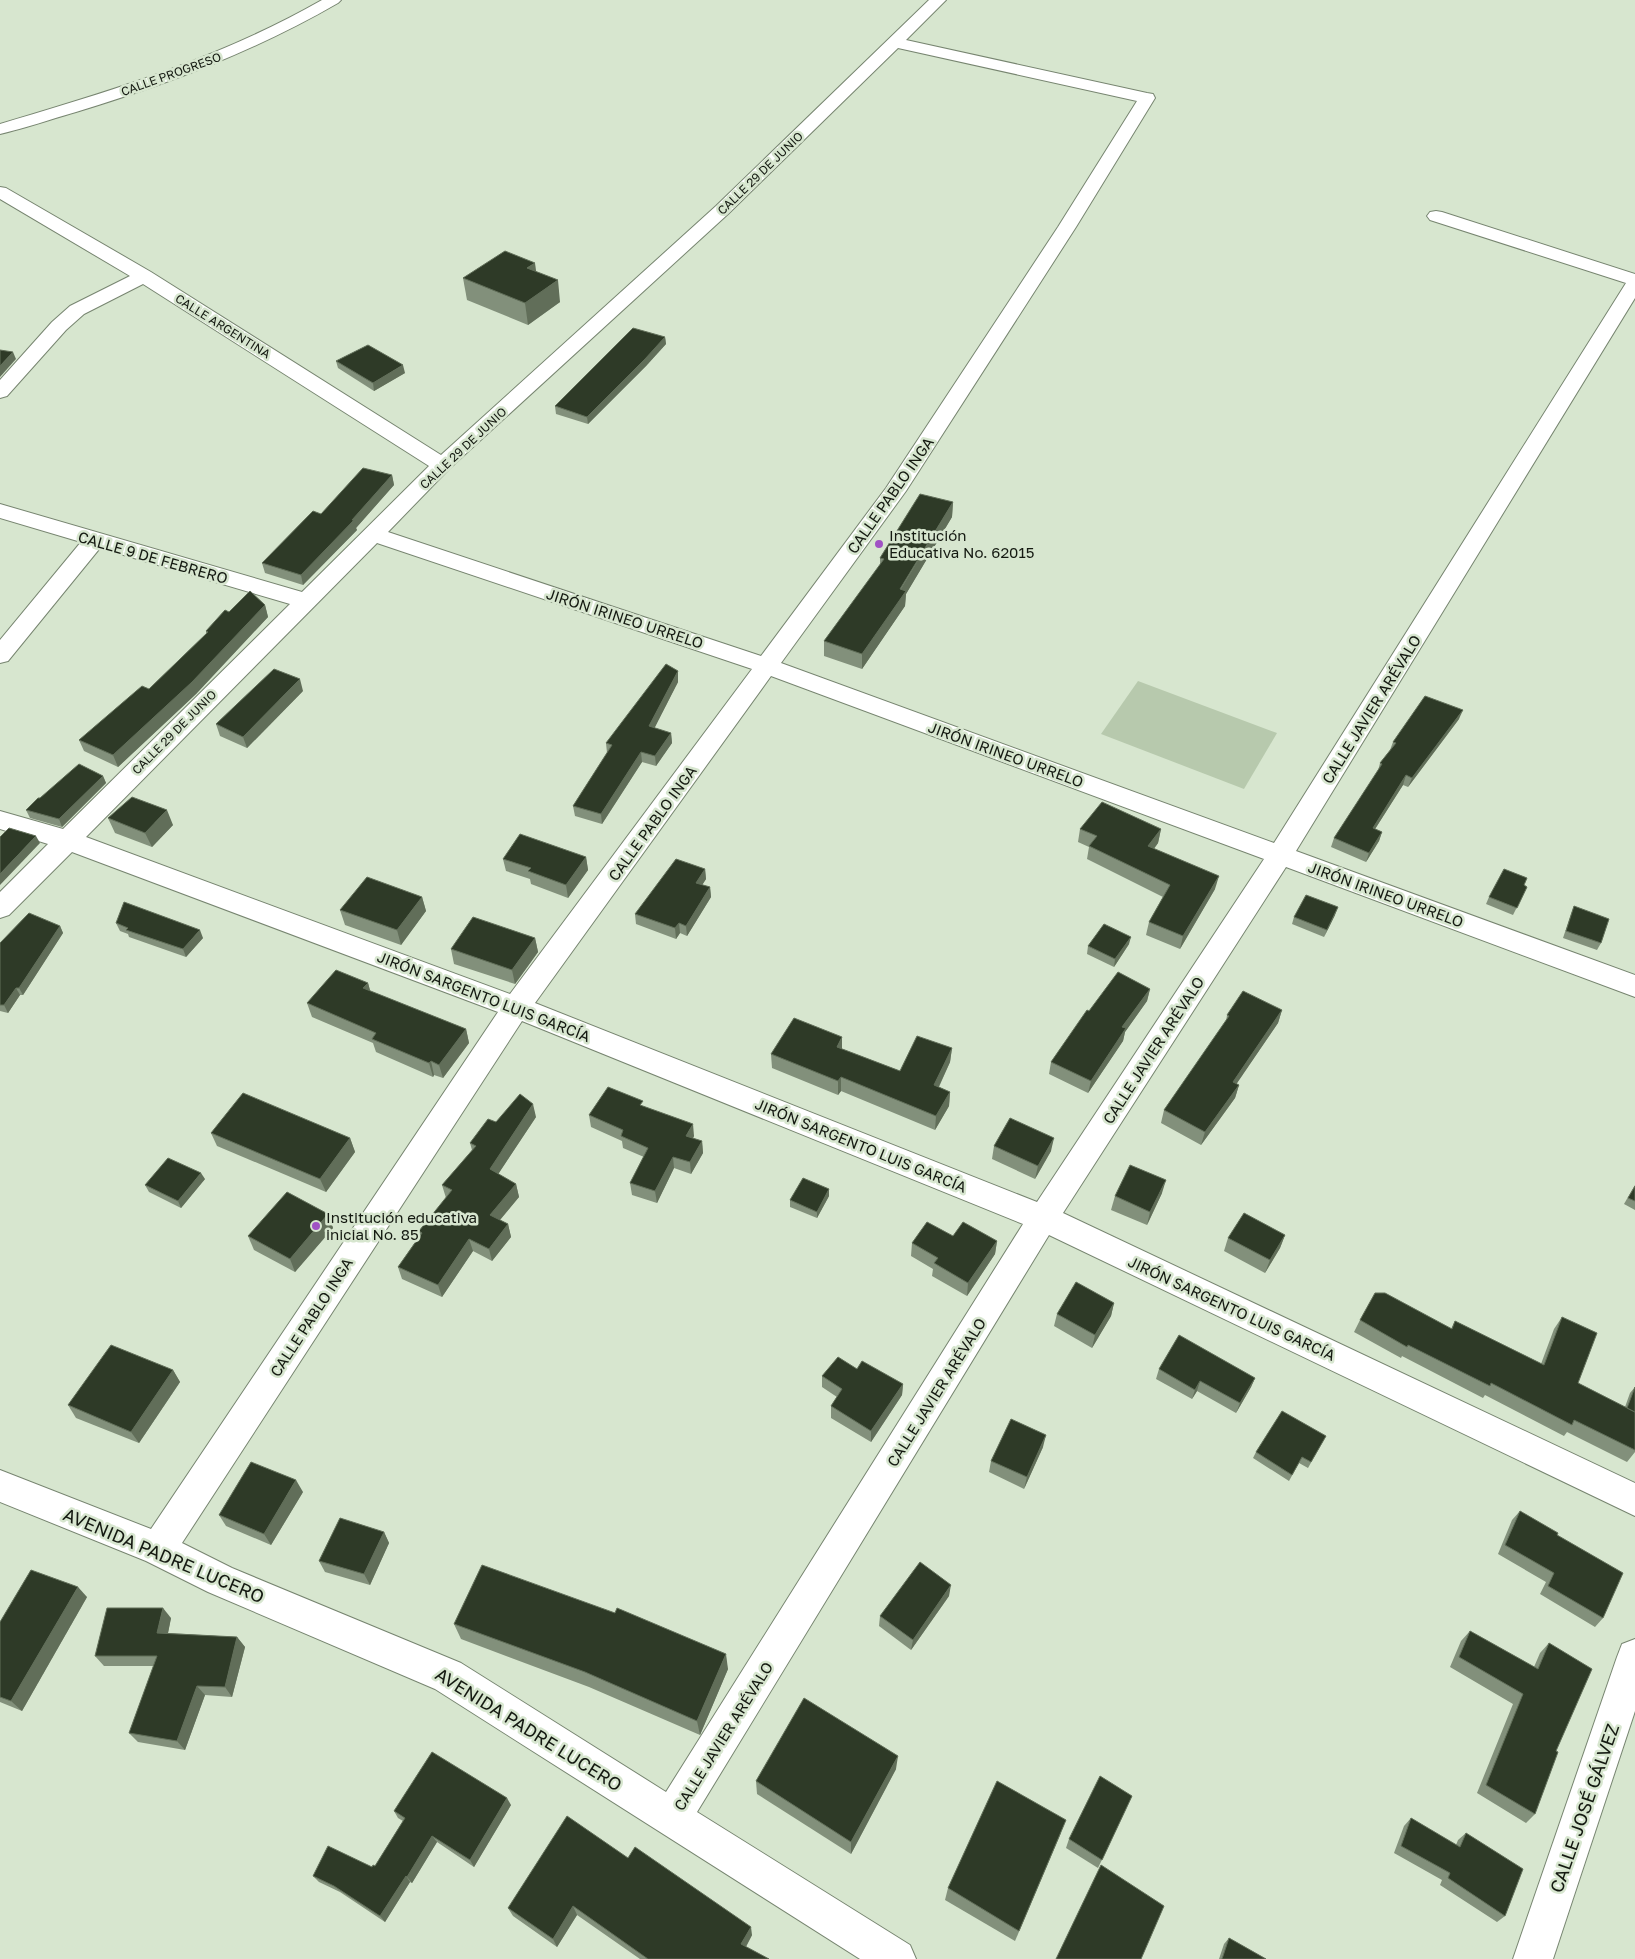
<svg xmlns="http://www.w3.org/2000/svg" width="1635" height="1959" font-family="'Golos Text',sans-serif">
<style>
.green{fill:#b7c9ad}
.lines{fill:none;stroke-linecap:round;stroke-linejoin:round}
.minor-casing{stroke:#778570;stroke-width:2}
.minor{fill:#fff;fill-rule:evenodd}
.wall{fill:#82907b}
.shaded-wall{fill:#616e59}
.building{fill:#2e3a27;stroke:#616e59}
.poi-dot{fill:#a052c4;stroke:#d7e6cf;stroke-width:2}
.labels{text-anchor:middle;dominant-baseline:central;stroke-width:5;stroke-linejoin:round;paint-order:stroke}
.far-street-label{font-size:12px;fill:#141911;stroke:#d7e6cf}
.street-label{font-size:15px;fill:#141911;stroke:#d7e6cf}
.poi-label{font-size:15px;fill:#141911;stroke:#d7e6cf;text-anchor:start}
.near-street-label{font-size:18px;fill:#141911;stroke:#d7e6cf}
</style>
<rect width="100%" height="100%" fill="#d7e6cf"/>
<polygon class="green" points="1138,681 1277,733 1244,789 1101,734"/>
<g class="lines">
<defs>
<g id="minor">
<path d="M 322,0 L 341,0 L 338,3 C 255,51 168,84 76,112 C 51,119 26,128 0,134 L 0,124 C 111,91 221,58 322,0 Z"/>
<path d="M 929,0 L 946,0 L 906,40 L 1147,93 L 1153,94 L 1155,98 L 1076,227 L 906,491 L 781,663 L 1274,843 L 1626,283 L 1430,220 L 1427,216 L 1430,212 L 1436,211 L 1442,212 L 1635,274 L 1635,298 L 1296,851 L 1635,975 L 1635,997 L 1286,867 L 1063,1213 L 1635,1483 L 1635,1516 L 1049,1235 L 697,1812 L 910,1945 L 916,1959 L 860,1959 L 435,1689 L 208,1592 L 146,1561 L 0,1502 L 0,1470 L 151,1529 L 498,1012 L 72,852 L 9,915 L 0,918 L 0,892 L 48,844 L 0,829 L 0,811 L 63,829 L 290,604 L 100,548 L 8,661 L 0,663 L 0,640 L 81,542 L 0,518 L 0,504 L 302,592 L 429,466 L 143,284 L 84,314 L 66,330 L 7,396 L 0,398 L 0,380 L 52,322 L 70,306 L 130,276 L 0,199 L 0,187 L 6,188 L 151,272 L 441,455 L 716,206 ZM 898,48 L 1137,101 L 1058,227 L 886,488 L 761,656 L 388,532 L 449,469 L 728,214 ZM 377,543 L 752,669 L 510,994 L 86,837 ZM 771,676 L 1264,859 L 1037,1202 L 535,1003 ZM 522,1021 L 1023,1224 L 666,1792 L 461,1663 L 232,1568 L 182,1543 Z"/>
<polygon points="1635,1639 1635,1711 1553,1959 1513,1959 1617,1657 1622,1644"/>
</g>
</defs>
<use href="#minor" class="minor-casing"/>
<use href="#minor" class="minor"/>
</g>
<g class="wall">
<polygon points="536,272 560,302 528,325 467,300 463,278"/>
<polygon points="665,337 666,344 646,366 588,424 556,414 555,406"/>
<polygon points="336,361 405,373 374,391 338,368"/>
<polygon points="392,475 394,485 356,528 357,530 303,585 265,573 262,563 321,514"/>
<polygon points="953,502 952,517 906,594 905,606 862,669 824,656 824,641 880,565 880,558"/>
<polygon points="265,605 268,617 196,694 118,767 84,751 79,740 149,689 206,634 206,631 229,612"/>
<polygon points="678,671 678,682 654,728 671,733 672,743 656,766 642,762 602,824 575,816 573,806 607,753 606,743"/>
<polygon points="303,691 247,748 220,736 216,724"/>
<polygon points="1459,719 1408,787 1403,785 1375,829 1382,832 1379,841 1366,862 1331,847 1334,838 1378,771 1380,763 1390,750 1393,742"/>
<polygon points="103,776 106,783 62,827 30,818 26,810 40,798"/>
<polygon points="108,818 173,825 152,847 115,833"/>
<polygon points="1080,829 1161,829 1158,843 1154,849 1215,889 1180,949 1146,935 1149,922 1163,897 1087,859 1089,847 1078,842"/>
<polygon points="586,857 588,870 568,898 531,884 530,879 506,871 503,859"/>
<polygon points="705,869 706,879 702,885 710,887 711,897 687,936 680,933 676,939 636,924 635,914"/>
<polygon points="1524,885 1527,887 1513,915 1486,904 1489,897"/>
<polygon points="422,897 426,911 401,945 345,925 340,910"/>
<polygon points="1574,906 1601,943 1597,950 1563,938 1571,914"/>
<polygon points="1335,915 1324,937 1292,924 1294,917"/>
<polygon points="116,923 203,938 186,957 129,937 128,934 120,931"/>
<polygon points="60,926 63,933 23,995 20,995 8,1013 0,1011 0,943"/>
<polygon points="535,938 538,952 515,984 454,964 451,949"/>
<polygon points="1129,944 1114,967 1087,954 1088,946"/>
<polygon points="368,983 370,991 466,1029 469,1043 443,1078 434,1075 433,1077 376,1052 373,1043 312,1017 307,1003"/>
<polygon points="1150,989 1147,1001 1125,1032 1123,1041 1088,1093 1049,1074 1051,1062 1089,1011"/>
<polygon points="1282,1010 1278,1023 1236,1084 1239,1085 1235,1098 1201,1145 1161,1123 1164,1110 1226,1022 1227,1015"/>
<polygon points="952,1048 950,1062 939,1087 950,1092 949,1106 935,1130 841,1091 838,1095 772,1068 771,1054 842,1049 900,1071"/>
<polygon points="643,1106 694,1136 693,1138 702,1141 703,1153 691,1174 674,1168 657,1203 632,1195 630,1183 644,1157 623,1148 622,1141 591,1127 589,1115"/>
<polygon points="536,1117 498,1174 516,1184 519,1197 500,1220 508,1224 511,1237 492,1261 473,1251 442,1297 402,1279 398,1267 420,1235 419,1231 446,1198 442,1185 472,1150 470,1143 496,1122"/>
<polygon points="211,1133 350,1138 355,1152 326,1192 217,1146"/>
<polygon points="994,1146 1051,1151 1035,1179 992,1159"/>
<polygon points="205,1179 181,1208 149,1192 145,1185"/>
<polygon points="1635,1185 1635,1210 1624,1204"/>
<polygon points="829,1189 829,1196 817,1218 790,1207 790,1200"/>
<polygon points="1162,1193 1147,1225 1111,1210 1115,1196"/>
<polygon points="328,1214 333,1228 295,1272 254,1250 248,1236"/>
<polygon points="1285,1235 1280,1248 1265,1273 1224,1251 1228,1238"/>
<polygon points="953,1236 997,1241 995,1254 967,1296 932,1276 933,1269 911,1256 912,1243"/>
<polygon points="1114,1303 1111,1316 1092,1348 1054,1326 1057,1314"/>
<polygon points="1562,1317 1578,1383 1625,1407 1630,1393 1635,1387 1635,1452 1627,1462 1567,1432 1564,1436 1485,1395 1483,1398 1402,1356 1401,1358 1354,1332 1360,1320 1451,1329 1455,1321 1541,1364 1554,1329"/>
<polygon points="857,1369 903,1384 902,1395 871,1442 831,1418 831,1406 837,1397 822,1387 822,1376"/>
<polygon points="1159,1369 1255,1378 1251,1387 1236,1413 1197,1391 1192,1399 1156,1379"/>
<polygon points="173,1370 180,1382 139,1443 76,1418 68,1405"/>
<polygon points="1326,1436 1308,1468 1299,1463 1289,1481 1253,1458 1256,1452"/>
<polygon points="1043,1447 1024,1489 989,1472 991,1461"/>
<polygon points="303,1492 271,1545 226,1526 219,1515"/>
<polygon points="1520,1511 1557,1535 1603,1618 1595,1627 1540,1594 1546,1582 1498,1554 1512,1520"/>
<polygon points="384,1532 389,1543 370,1585 325,1572 319,1561"/>
<polygon points="949,1596 911,1650 879,1626 880,1616"/>
<polygon points="87,1597 22,1711 0,1702 0,1622"/>
<polygon points="171,1618 168,1633 237,1637 245,1647 232,1697 205,1695 185,1750 138,1742 129,1733 154,1666 104,1666 95,1656"/>
<polygon points="454,1624 728,1669 700,1735 589,1687 461,1639"/>
<polygon points="1470,1631 1534,1667 1540,1653 1549,1643 1556,1751 1535,1814 1526,1823 1477,1793 1513,1704 1450,1667 1461,1641"/>
<polygon points="896,1769 851,1854 757,1794 756,1781"/>
<polygon points="1132,1796 1098,1868 1066,1848 1069,1839"/>
<polygon points="511,1805 474,1867 437,1842 412,1883 410,1882 385,1922 340,1892 319,1882 313,1876 375,1866 403,1821 398,1818 394,1811"/>
<polygon points="1411,1818 1456,1845 1458,1840 1466,1833 1505,1916 1497,1922 1440,1885 1442,1880 1394,1853 1404,1826"/>
<polygon points="1061,1833 1015,1941 945,1900 948,1888"/>
<polygon points="628,1858 752,1935 746,1947 769,1959 640,1959 577,1915 557,1947 513,1916 508,1908"/>
<polygon points="1229,1938 1266,1959 1219,1959 1224,1944"/>
</g>
<g class="shaded-wall">
<polygon points="535,263 538,285 527,268"/>
<polygon points="558,280 560,302 528,325 525,303"/>
<polygon points="665,337 666,344 646,366 588,424 587,417"/>
<polygon points="13,352 16,359 0,377 0,366"/>
<polygon points="403,365 405,373 374,391 373,383"/>
<polygon points="392,475 394,485 356,528 357,530 303,585 301,575"/>
<polygon points="953,502 952,517 906,594 905,606 862,669 862,654"/>
<polygon points="265,605 268,617 196,694 118,767 113,755"/>
<polygon points="678,671 678,682 650,737 649,726"/>
<polygon points="300,679 303,691 247,748 243,737"/>
<polygon points="1463,710 1459,719 1408,787 1412,778"/>
<polygon points="671,733 672,743 656,766 655,756"/>
<polygon points="641,752 642,762 602,824 601,814"/>
<polygon points="1406,775 1403,785 1370,837 1373,828"/>
<polygon points="103,776 106,783 62,827 59,819"/>
<polygon points="167,810 173,825 152,847 145,833"/>
<polygon points="1161,829 1158,843 1145,860 1148,846"/>
<polygon points="1382,832 1379,841 1366,862 1369,853"/>
<polygon points="36,836 40,843 0,885 0,874"/>
<polygon points="586,857 588,870 568,898 566,885"/>
<polygon points="705,869 706,879 697,893 696,883"/>
<polygon points="1219,876 1215,889 1180,949 1183,936"/>
<polygon points="710,887 711,897 687,936 686,926"/>
<polygon points="422,897 426,911 401,945 397,930"/>
<polygon points="1338,907 1335,915 1324,937 1327,930"/>
<polygon points="679,923 680,933 676,939 675,928"/>
<polygon points="60,926 63,933 23,995 19,988"/>
<polygon points="200,930 203,938 186,957 183,949"/>
<polygon points="1131,937 1129,944 1114,967 1115,959"/>
<polygon points="535,938 538,952 515,984 512,970"/>
<polygon points="368,983 372,997 363,988"/>
<polygon points="16,988 20,995 8,1013 4,1005"/>
<polygon points="1150,989 1147,1001 1125,1032 1123,1041 1088,1093 1091,1081 1122,1027"/>
<polygon points="1282,1010 1278,1023 1229,1095 1233,1082"/>
<polygon points="466,1029 469,1043 443,1078 439,1065"/>
<polygon points="842,1037 842,1052 837,1047"/>
<polygon points="952,1048 950,1062 933,1099 934,1085"/>
<polygon points="431,1061 434,1075 433,1077 429,1063"/>
<polygon points="841,1077 841,1091 838,1095 838,1081"/>
<polygon points="1239,1085 1235,1098 1201,1145 1205,1132"/>
<polygon points="950,1092 949,1106 935,1130 936,1116"/>
<polygon points="533,1104 536,1117 493,1182 490,1169"/>
<polygon points="693,1124 694,1136 688,1148 686,1136"/>
<polygon points="350,1138 355,1152 326,1192 320,1179"/>
<polygon points="1054,1138 1051,1151 1035,1179 1038,1166"/>
<polygon points="702,1141 703,1153 691,1174 690,1162"/>
<polygon points="673,1157 674,1168 657,1203 655,1191"/>
<polygon points="201,1173 205,1179 181,1208 178,1201"/>
<polygon points="1166,1180 1162,1193 1147,1225 1150,1212"/>
<polygon points="516,1184 519,1197 494,1227 490,1215"/>
<polygon points="829,1189 829,1196 817,1218 817,1212"/>
<polygon points="328,1214 333,1228 295,1272 290,1259"/>
<polygon points="508,1224 511,1237 492,1261 489,1249"/>
<polygon points="1285,1235 1280,1248 1265,1273 1270,1260"/>
<polygon points="469,1239 473,1251 442,1297 438,1285"/>
<polygon points="997,1241 995,1254 967,1296 968,1283"/>
<polygon points="1114,1303 1111,1316 1092,1348 1095,1335"/>
<polygon points="173,1370 180,1382 139,1443 131,1432"/>
<polygon points="1255,1378 1251,1387 1236,1413 1240,1403"/>
<polygon points="1200,1381 1197,1391 1192,1399 1195,1390"/>
<polygon points="903,1384 902,1395 871,1442 871,1431"/>
<polygon points="1046,1435 1043,1447 1024,1489 1027,1477"/>
<polygon points="296,1480 303,1492 271,1545 264,1534"/>
<polygon points="384,1532 389,1543 370,1585 364,1574"/>
<polygon points="951,1585 949,1596 911,1650 913,1640"/>
<polygon points="78,1587 87,1597 22,1711 11,1701"/>
<polygon points="163,1608 171,1618 166,1643 157,1633"/>
<polygon points="237,1637 245,1647 232,1697 225,1687"/>
<polygon points="726,1654 728,1669 700,1735 697,1721"/>
<polygon points="197,1686 205,1695 185,1750 177,1741"/>
<polygon points="898,1756 896,1769 851,1854 851,1842"/>
<polygon points="507,1798 511,1805 474,1867 470,1860"/>
<polygon points="432,1836 437,1842 412,1883 407,1877"/>
<polygon points="406,1876 410,1882 385,1922 380,1916"/>
<polygon points="573,1906 577,1915 557,1947 553,1939"/>
<polygon points="751,1927 752,1935 743,1952 741,1944"/>
</g>
<g class="building">
<polygon points="505,251 535,263 527,268 558,280 525,303 463,278"/>
<polygon points="633,328 665,337 645,359 587,417 555,406"/>
<polygon points="368,345 403,365 373,383 336,361"/>
<polygon points="0,350 13,352 0,366"/>
<polygon points="363,468 392,475 352,520 354,520 301,575 262,563 313,511 321,514"/>
<polygon points="920,494 953,502 900,589 906,591 862,654 824,641 884,559 880,558"/>
<polygon points="250,591 265,605 192,682 113,755 79,740 142,686 149,689 208,632 206,631 225,610 229,612"/>
<polygon points="666,664 678,671 649,726 671,733 655,756 641,752 601,814 573,806 612,745 606,743"/>
<polygon points="274,669 300,679 243,737 216,724"/>
<polygon points="1425,696 1463,710 1412,778 1406,775 1373,828 1382,832 1369,853 1334,838 1382,764 1380,763 1396,743 1393,742"/>
<polygon points="79,764 103,776 59,819 26,810 38,798 40,798"/>
<polygon points="132,797 167,810 145,833 108,818"/>
<polygon points="1102,802 1161,829 1148,846 1219,876 1183,936 1149,922 1170,885 1089,846 1097,836 1080,829"/>
<polygon points="9,828 36,836 0,874 0,837"/>
<polygon points="520,834 586,857 566,885 528,871 531,868 503,859"/>
<polygon points="676,859 705,869 696,883 710,887 686,926 679,923 675,928 635,914"/>
<polygon points="1504,869 1527,878 1524,885 1527,887 1517,908 1489,897"/>
<polygon points="367,877 422,897 397,930 340,910"/>
<polygon points="1306,895 1338,907 1327,930 1294,917"/>
<polygon points="124,902 200,930 183,949 126,930 128,928 116,923"/>
<polygon points="1574,906 1609,919 1601,943 1566,931"/>
<polygon points="29,913 60,926 19,988 16,988 4,1005 0,1005 0,943"/>
<polygon points="473,917 535,938 512,970 451,949"/>
<polygon points="1104,924 1131,937 1115,959 1088,946"/>
<polygon points="336,970 368,983 363,988 466,1029 439,1065 431,1061 429,1063 372,1039 376,1033 307,1003"/>
<polygon points="1118,972 1150,989 1122,1027 1126,1028 1091,1081 1051,1062 1087,1010 1089,1011"/>
<polygon points="1243,991 1282,1010 1233,1082 1239,1085 1205,1132 1164,1110 1229,1016 1227,1015"/>
<polygon points="794,1018 842,1037 837,1047 900,1071 917,1036 952,1048 934,1085 950,1092 936,1116 841,1077 838,1081 771,1054"/>
<polygon points="608,1087 643,1101 640,1105 693,1124 686,1136 702,1141 690,1162 673,1157 655,1191 630,1183 648,1148 621,1136 623,1130 589,1115"/>
<polygon points="243,1093 350,1138 320,1179 211,1133"/>
<polygon points="520,1094 533,1104 490,1169 516,1184 490,1215 508,1224 489,1249 469,1239 438,1285 398,1267 422,1233 419,1231 452,1190 442,1185 476,1146 470,1143 488,1119 496,1122"/>
<polygon points="1010,1118 1054,1138 1038,1166 994,1146"/>
<polygon points="168,1158 201,1173 178,1201 145,1185"/>
<polygon points="1130,1165 1166,1180 1150,1212 1115,1196"/>
<polygon points="803,1178 829,1189 817,1212 790,1200"/>
<polygon points="1635,1186 1635,1201 1628,1198"/>
<polygon points="287,1192 328,1214 290,1259 248,1236"/>
<polygon points="1244,1213 1285,1235 1270,1260 1228,1238"/>
<polygon points="927,1222 953,1236 963,1222 997,1241 968,1283 934,1263 938,1258 912,1243"/>
<polygon points="1076,1282 1114,1303 1095,1335 1057,1314"/>
<polygon points="1375,1293 1385,1293 1452,1329 1455,1321 1544,1365 1562,1317 1597,1333 1578,1383 1635,1412 1635,1450 1574,1420 1572,1425 1491,1383 1490,1386 1408,1345 1407,1347 1360,1320"/>
<polygon points="1179,1335 1255,1378 1240,1403 1200,1381 1195,1390 1159,1369"/>
<polygon points="111,1345 173,1370 131,1432 68,1405"/>
<polygon points="838,1357 857,1369 862,1361 903,1384 871,1431 831,1406 842,1389 822,1376"/>
<polygon points="1635,1387 1635,1412 1627,1408"/>
<polygon points="1282,1411 1326,1436 1311,1462 1302,1457 1292,1475 1256,1452"/>
<polygon points="1011,1419 1046,1435 1027,1477 991,1461"/>
<polygon points="251,1462 296,1480 264,1534 219,1515"/>
<polygon points="1520,1511 1558,1533 1557,1535 1623,1573 1603,1618 1548,1586 1554,1573 1505,1545"/>
<polygon points="340,1518 384,1532 364,1574 319,1561"/>
<polygon points="920,1562 951,1585 913,1640 880,1616"/>
<polygon points="482,1565 615,1613 617,1608 726,1654 697,1721 585,1672 454,1624"/>
<polygon points="31,1570 78,1587 11,1701 0,1697 0,1622"/>
<polygon points="107,1608 163,1608 157,1633 237,1637 225,1687 197,1686 177,1741 129,1733 157,1656 95,1656"/>
<polygon points="1470,1631 1538,1669 1549,1643 1592,1669 1556,1751 1558,1752 1535,1814 1486,1785 1523,1694 1459,1657"/>
<polygon points="804,1698 898,1756 851,1842 756,1781"/>
<polygon points="432,1752 507,1798 470,1860 432,1836 407,1877 406,1876 380,1916 334,1886 313,1876 328,1846 372,1867 373,1865 375,1866 405,1818 394,1811"/>
<polygon points="1100,1776 1132,1796 1102,1860 1069,1839"/>
<polygon points="997,1781 1066,1820 1019,1931 948,1888"/>
<polygon points="567,1816 628,1858 635,1847 751,1927 741,1944 769,1959 648,1959 573,1906 553,1939 508,1908"/>
<polygon points="1411,1818 1460,1847 1466,1833 1523,1869 1505,1916 1448,1878 1450,1873 1401,1846"/>
<polygon points="1101,1865 1164,1906 1141,1959 1056,1959"/>
<polygon points="1229,1938 1266,1959 1222,1959"/>
</g>
<g class="poi-dot">
<circle cx="879" cy="544" r="5"/>
<circle cx="316" cy="1226" r="5"/>
</g>
<g class="labels">
<g class="far-street-label">
<text transform="translate(171 74) rotate(-20)">CALLE PROGRESO</text>
<text transform="translate(760 173) rotate(-44)">CALLE 29 DE JUNIO</text>
<text transform="translate(223 326) rotate(32)">CALLE ARGENTINA</text>
<text transform="translate(463 448) rotate(-43)">CALLE 29 DE JUNIO</text>
<text transform="translate(174 732) rotate(-45)">CALLE 29 DE JUNIO</text>
</g>
<g class="street-label">
<text transform="translate(890 495) rotate(-55)">CALLE PABLO INGA</text>
<text transform="translate(153 557) rotate(16)">CALLE 9 DE FEBRERO</text>
<text transform="translate(625 618) rotate(18)">JIRÓN IRINEO URRELO</text>
<text transform="translate(1371 709) rotate(-58)">CALLE JAVIER ARÉVALO</text>
<text transform="translate(1006 754) rotate(20)">JIRÓN IRINEO URRELO</text>
<text transform="translate(652 823) rotate(-54)">CALLE PABLO INGA</text>
<text transform="translate(1386 894) rotate(20)">JIRÓN IRINEO URRELO</text>
<text transform="translate(484 996) rotate(21)">JIRÓN SARGENTO LUIS GARCÍA</text>
<text transform="translate(1153 1050) rotate(-57)">CALLE JAVIER ARÉVALO</text>
<text transform="translate(861 1145) rotate(22)">JIRÓN SARGENTO LUIS GARCÍA</text>
<text transform="translate(1232 1308) rotate(25)">JIRÓN SARGENTO LUIS GARCÍA</text>
<text transform="translate(311 1317) rotate(-57)">CALLE PABLO INGA</text>
<text transform="translate(936 1392) rotate(-58)">CALLE JAVIER ARÉVALO</text>
<text transform="translate(723 1736) rotate(-58)">CALLE JAVIER ARÉVALO</text>
</g>
<g class="poi-label">
<text x="889" y="535">Institución<tspan x="889" dy="17">Educativa No. 62015</tspan></text>
<text x="326" y="1217">Institución educativa<tspan x="326" dy="17">inicial No. 85</tspan></text>
</g>
<g class="near-street-label">
<text transform="translate(164 1555) rotate(23)">AVENIDA PADRE LUCERO</text>
<text transform="translate(529 1729) rotate(32)">AVENIDA PADRE LUCERO</text>
<text transform="translate(1584 1808) rotate(-71)">CALLE JOSÉ GÁLVEZ</text>
</g>
</g>
</svg>
